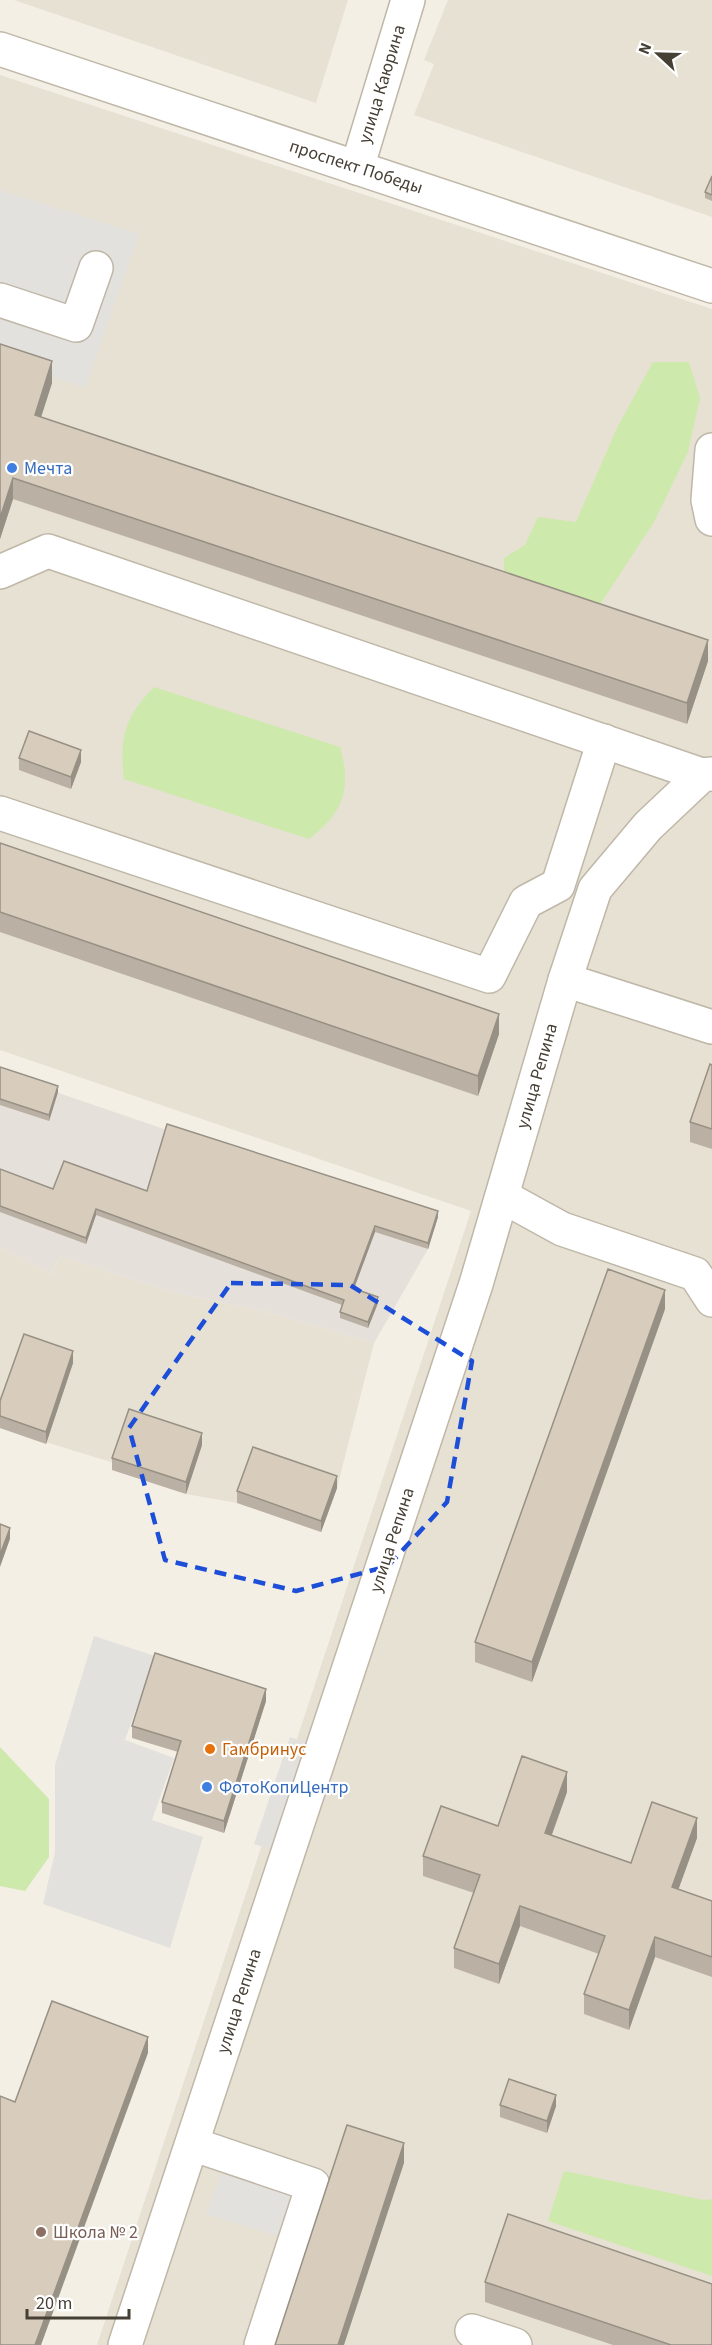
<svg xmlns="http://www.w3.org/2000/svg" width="712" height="2345" font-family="'Source Sans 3',sans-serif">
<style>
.residential{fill:#e7e1d3}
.industrial{fill:#e5e0da}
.green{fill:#cde9ac}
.parking{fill:#e3e1dd}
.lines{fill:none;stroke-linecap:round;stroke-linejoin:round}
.minor-casing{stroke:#bfb7a7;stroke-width:36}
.minor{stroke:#fff;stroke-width:33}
.wall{fill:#bab0a3}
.shaded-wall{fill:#979084}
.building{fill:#d8cdbd;stroke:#979084;stroke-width:1.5}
.marked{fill:none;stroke:#1d4ed8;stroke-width:4.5;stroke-dasharray:12 8;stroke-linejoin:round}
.shop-dot{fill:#3f7fe0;stroke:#fff;stroke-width:2}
.food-dot{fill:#e8710a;stroke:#fff;stroke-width:2}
.education-dot{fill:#8d6e63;stroke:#fff;stroke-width:2}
.labels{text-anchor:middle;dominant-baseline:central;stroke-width:4.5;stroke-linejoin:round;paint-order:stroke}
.street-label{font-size:18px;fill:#453f34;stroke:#fff}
.shop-label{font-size:18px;fill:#366cbe;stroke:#fff;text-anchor:start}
.food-label{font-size:18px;fill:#c56008;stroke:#fff;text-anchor:start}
.education-label{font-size:18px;fill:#785e54;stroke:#fff;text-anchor:start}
</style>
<rect width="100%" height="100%" fill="#f3efe5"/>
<g class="residential">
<polygon points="14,0 348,0 316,103"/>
<polygon points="448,0 712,0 712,217 414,115 434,64 424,60"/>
<polygon points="0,75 712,309 712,2345 97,2345 471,1211 0,1050"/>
<polygon points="0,1248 51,1274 60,1256 172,1292 267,1312 374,1343 337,1488 321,1532 237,1503 186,1494 112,1470 114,1463 0,1428"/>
</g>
<polygon class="industrial" points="0,1073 167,1130 438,1217 428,1249 374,1343 267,1312 172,1292 60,1256 51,1274 0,1248"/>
<g class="green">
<polygon points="653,362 689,362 700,398 688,452 654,522 599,606 504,577 504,558 525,545 538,517 576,522 617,428"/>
<path d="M 154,687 L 340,747 C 352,789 343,813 309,839 L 124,779 C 119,737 125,717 154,687 Z"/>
<polygon points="0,1747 49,1799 49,1857 25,1891 0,1886"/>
<polygon points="564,2171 704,2200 712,2199 712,2276 548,2221"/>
</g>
<g class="parking">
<polygon points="0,190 139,234 85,388 0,359"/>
<polygon points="94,1636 155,1656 125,1740 174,1758 152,1820 203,1837 170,1948 43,1904 55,1852 55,1765"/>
<polygon points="290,1737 317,1746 281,1853 254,1844"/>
<polygon points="227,2160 309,2187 291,2240 206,2214"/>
</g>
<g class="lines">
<defs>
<g id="minor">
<polyline points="0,49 712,286"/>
<polyline points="357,168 408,0"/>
<polyline points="0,300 76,325 96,268"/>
<polyline points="712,450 708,500 712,519"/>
<polyline points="0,572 48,551 702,775"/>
<polyline points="0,813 489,976 526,902 558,885 604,741"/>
<polyline points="565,980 712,1027"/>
<polyline points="502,1196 562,1229 695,1274 712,1300"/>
<polyline points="192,2144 313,2185 261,2345"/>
<polyline points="472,2331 515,2345"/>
<polyline points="125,2345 476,1284 565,980 595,889 648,826 702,775 712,774"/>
</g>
</defs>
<use href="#minor" class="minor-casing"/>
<use href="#minor" class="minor"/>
</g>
<g class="wall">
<polygon points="712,176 712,201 705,198 705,192"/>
<polygon points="0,344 52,383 41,417 708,661 687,724 13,499 0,539"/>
<polygon points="19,758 81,762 71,789 19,770"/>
<polygon points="0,843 499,1034 478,1096 0,932"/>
<polygon points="712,1065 712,1149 690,1142 690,1122"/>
<polygon points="0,1067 58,1092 49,1121 0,1105"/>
<polygon points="0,1169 53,1189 147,1191 438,1217 428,1249 375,1232 354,1288 378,1303 368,1328 340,1318 340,1312 342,1305 96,1215 86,1244 0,1212"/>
<polygon points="665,1309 532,1682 475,1662 475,1642"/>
<polygon points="73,1363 46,1444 0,1428 0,1401"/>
<polygon points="202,1445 186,1494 112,1470 112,1458"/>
<polygon points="337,1488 321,1532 237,1503 237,1491"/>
<polygon points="266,1701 224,1833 162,1813 162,1802 178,1752 132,1738 132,1726"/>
<polygon points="567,1792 552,1835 631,1863 697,1838 678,1890 712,1901 712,1977 655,1957 629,2030 584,2014 584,1994 599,1954 520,1926 499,1984 454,1968 454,1948 474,1893 423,1876 423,1856 498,1826"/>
<polygon points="500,2105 556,2106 547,2133 500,2117"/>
<polygon points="485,2282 712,2345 613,2345 485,2302"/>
</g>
<g class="shaded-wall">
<polygon points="52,361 52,383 35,436 35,415"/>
<polygon points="13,478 13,499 0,539 0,518"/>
<polygon points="708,640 708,661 687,724 687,703"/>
<polygon points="81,750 81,762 71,789 71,777"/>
<polygon points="499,1014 499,1034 478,1096 478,1076"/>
<polygon points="58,1086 58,1092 49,1121 49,1115"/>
<polygon points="96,1209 96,1215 86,1244 86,1238"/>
<polygon points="438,1211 438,1217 428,1249 428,1243"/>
<polygon points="375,1226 375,1232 352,1294 352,1288"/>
<polygon points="665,1290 665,1309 532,1682 532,1662"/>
<polygon points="378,1297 378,1303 368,1328 368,1322"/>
<polygon points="73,1351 73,1363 46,1444 46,1432"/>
<polygon points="202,1433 202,1445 186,1494 186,1482"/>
<polygon points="337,1476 337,1488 321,1532 321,1521"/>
<polygon points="10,1528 10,1539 0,1567 0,1555"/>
<polygon points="266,1689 266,1701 224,1833 224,1821"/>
<polygon points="567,1772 567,1792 545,1853 545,1833"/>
<polygon points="697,1818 697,1838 672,1907 672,1887"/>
<polygon points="520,1906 520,1926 499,1984 499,1964"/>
<polygon points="655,1937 655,1957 629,2030 629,2010"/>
<polygon points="148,2037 148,2053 41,2345 35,2345"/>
<polygon points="556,2095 556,2106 547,2133 547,2121"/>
<polygon points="404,2143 404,2163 344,2345 338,2345"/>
</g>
<g class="building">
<polygon points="712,176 712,195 705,192"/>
<polygon points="0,344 52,361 35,415 708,640 687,703 13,478 0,518"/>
<polygon points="29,731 81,750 71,777 19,758"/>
<polygon points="0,843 499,1014 478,1076 0,912"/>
<polygon points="710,1064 712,1065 712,1129 690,1122"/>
<polygon points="0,1067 58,1086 49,1115 0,1099"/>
<polygon points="167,1124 438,1211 428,1243 375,1226 352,1288 378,1297 368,1322 340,1312 344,1300 96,1209 86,1238 0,1206 0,1169 53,1189 64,1161 147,1191"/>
<polygon points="608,1269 665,1290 532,1662 475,1642"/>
<polygon points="24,1334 73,1351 46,1432 0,1416 0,1401"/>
<polygon points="129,1409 202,1433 186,1482 112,1458"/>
<polygon points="253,1447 337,1476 321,1521 237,1491"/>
<polygon points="0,1524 10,1528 0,1555"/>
<polygon points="155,1653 266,1689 224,1821 162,1802 181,1741 132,1726"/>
<polygon points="522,1756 567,1772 545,1833 631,1863 652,1802 697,1818 672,1887 712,1901 712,1957 655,1937 629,2010 584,1994 605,1936 520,1906 499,1964 454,1948 480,1875 423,1856 441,1806 498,1826"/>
<polygon points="52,2001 148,2037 35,2345 0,2345 0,2096 15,2102"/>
<polygon points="509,2079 556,2095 547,2121 500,2105"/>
<polygon points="347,2125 404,2143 338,2345 275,2345"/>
<polygon points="508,2214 712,2284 712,2345 671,2345 485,2282"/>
</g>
<path class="marked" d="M 231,1283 L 350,1285 L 472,1361 L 447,1502 L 388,1566 L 296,1591 L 165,1560 L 129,1428 Z"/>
<g class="shop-dot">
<circle cx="12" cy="468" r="6"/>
<circle cx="207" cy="1787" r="6"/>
</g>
<circle class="food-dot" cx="210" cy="1749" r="6"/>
<circle class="education-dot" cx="41" cy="2232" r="6"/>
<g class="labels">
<g class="street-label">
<text transform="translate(382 84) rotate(-73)">улица Каюрина</text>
<text transform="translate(356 167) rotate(18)">проспект Победы</text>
<text transform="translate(537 1076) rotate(-74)">улица Репина</text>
<text transform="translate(392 1540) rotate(-72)">улица Репина</text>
<text transform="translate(239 2001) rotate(-72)">улица Репина</text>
</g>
<g class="shop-label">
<text x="24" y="468">Мечта</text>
<text x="219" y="1787">ФотоКопиЦентр</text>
</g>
<g class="food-label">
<text x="222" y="1749">Гамбринус</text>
</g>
<g class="education-label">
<text x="53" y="2232">Школа № 2</text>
</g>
</g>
<g transform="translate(658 54) rotate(292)" stroke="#ffffff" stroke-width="4.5" paint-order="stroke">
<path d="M0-4.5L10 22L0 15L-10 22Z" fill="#453f34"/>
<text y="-9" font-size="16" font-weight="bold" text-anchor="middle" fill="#453f34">N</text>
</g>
<path d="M27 2309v9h102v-9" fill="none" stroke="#453f34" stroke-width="3"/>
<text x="36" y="2309" font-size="18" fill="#453f34" stroke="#ffffff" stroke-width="4.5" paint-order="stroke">20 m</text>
</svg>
